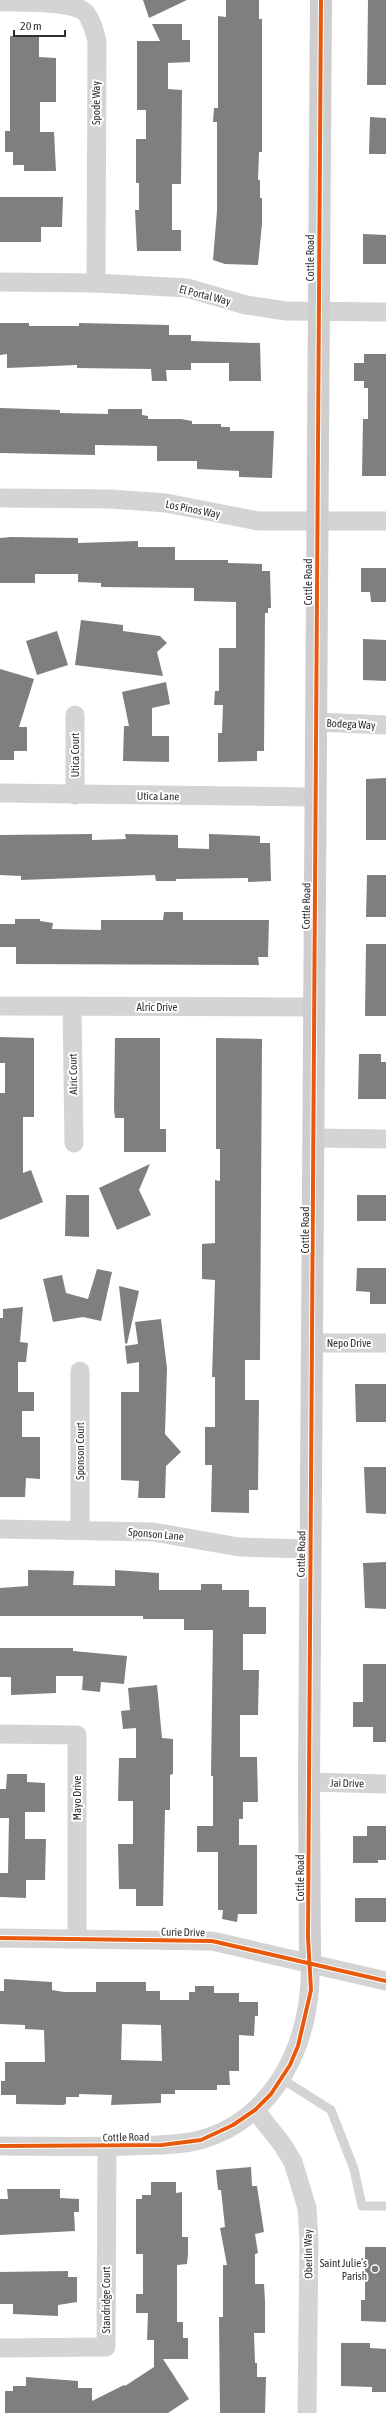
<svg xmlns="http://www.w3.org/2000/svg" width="386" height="2413" font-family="'Asap Condensed',sans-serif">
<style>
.building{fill:#7f7f7f;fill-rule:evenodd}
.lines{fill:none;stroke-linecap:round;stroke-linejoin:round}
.lane{stroke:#d4d4d4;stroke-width:9}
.street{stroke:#d4d4d4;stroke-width:19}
.secondary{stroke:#cecece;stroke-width:22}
.cycleway-casing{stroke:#fff;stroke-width:6}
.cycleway{stroke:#e8590c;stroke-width:4}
.poi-dot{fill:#787878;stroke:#fff;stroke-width:1.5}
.labels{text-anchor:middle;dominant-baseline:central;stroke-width:4;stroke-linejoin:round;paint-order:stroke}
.street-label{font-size:11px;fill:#303030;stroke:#fff}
.poi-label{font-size:11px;fill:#303030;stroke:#fff;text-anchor:end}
</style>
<rect width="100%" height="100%" fill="#fff"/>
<g class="building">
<polygon points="143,0 187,0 149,18"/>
<polygon points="226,0 259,0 259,19 262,19 262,152 259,152 258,180 260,180 260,198 262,198 262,224 258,265 225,264 213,260 217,211 217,122 213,122 214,108 218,108 218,16 226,17"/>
<polygon points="368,0 386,0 386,85 367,85"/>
<polygon points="152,24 182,24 182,40 190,40 190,62 168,63 168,89 182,90 181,184 172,184 172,230 181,230 181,251 137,251 135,210 139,210 139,183 136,183 136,139 146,139 146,110 137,110 137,41 160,41"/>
<polygon points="39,35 39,57 56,58 56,102 40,102 40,132 54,132 56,171 24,171 24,165 13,165 13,152 5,152 5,131 10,131 10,36"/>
<polygon points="370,117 386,118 386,154 369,154"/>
<polygon points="0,197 63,197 62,227 41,227 41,242 0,242"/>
<polygon points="363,234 386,235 386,264 363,264"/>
<polygon points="0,323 29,323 29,326 79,326 79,323 169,325 169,335 191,335 191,341 260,343 261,381 229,381 229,363 191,363 191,370 166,370 167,381 152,381 151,369 77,368 77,365 7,368 7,354 0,355"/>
<polygon points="364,354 386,354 386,476 362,476 363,419 368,419 368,388 364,388 364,381 354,381 354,363 364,363"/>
<polygon points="0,408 60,410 60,413 108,414 108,409 142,409 142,415 148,416 148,419 181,419 192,421 192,424 221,424 221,427 230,427 230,431 274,431 272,478 239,477 239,471 197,469 197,461 157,461 157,446 95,445 95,455 0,453"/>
<polygon points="11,537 78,538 78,543 138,541 138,547 175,547 175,560 228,560 228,563 262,564 262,571 270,571 271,608 268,608 268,613 265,613 264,751 257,751 257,761 218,762 218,733 222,733 223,705 214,705 215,691 219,691 219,648 236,648 236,602 194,601 194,588 101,587 101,583 78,582 78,574 35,574 35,583 0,583 0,538"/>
<polygon points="361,568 386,568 386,602 371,602 370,592 361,592"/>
<polygon points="81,620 123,625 123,631 160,636 167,643 157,652 163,676 75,665"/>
<polygon points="57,631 68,665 37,675 26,641"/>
<polygon points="363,639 386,640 386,681 363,680"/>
<polygon points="0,669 34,679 19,727 27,727 27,751 14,751 14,760 0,760"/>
<polygon points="166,682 170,704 152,708 152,736 169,736 169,762 123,761 124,726 129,726 122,692"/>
<polygon points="386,778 386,840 366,840 366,779"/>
<polygon points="92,834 92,840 126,839 125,834 178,835 178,848 209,849 209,834 260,836 260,843 270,843 271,881 248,882 248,878 176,879 176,881 156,881 155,875 21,880 21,876 0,875 0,835"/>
<polygon points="367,875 386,875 386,917 366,917"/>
<polygon points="164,912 183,912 183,920 269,920 268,957 258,957 259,965 16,964 16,947 0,947 0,924 15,924 15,919 40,919 40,921 53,923 52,929 101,930 101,920 163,920"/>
<polygon points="366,944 386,944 386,1016 365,1016"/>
<polygon points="0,1037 34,1038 34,1117 23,1117 23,1173 31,1170 43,1202 0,1220 0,1093 5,1093 5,1063 0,1063"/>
<polygon points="115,1038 160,1038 160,1129 166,1129 166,1152 124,1152 124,1118 115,1118 114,1109"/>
<polygon points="216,1038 262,1039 260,1360 245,1360 245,1400 259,1400 258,1490 249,1490 249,1513 211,1512 212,1465 205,1465 205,1427 215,1427 215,1377 212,1377 215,1280 202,1279 202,1244 215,1243 215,1180 220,1181 220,1149 216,1149"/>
<polygon points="359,1054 381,1054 381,1062 386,1062 386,1099 358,1099"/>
<polygon points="150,1164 139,1190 151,1215 117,1230 99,1188"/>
<polygon points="66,1195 89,1195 89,1237 65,1236"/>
<rect x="357" y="1195" width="29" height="26"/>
<polygon points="357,1268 386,1268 386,1304 370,1304 370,1292 356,1291"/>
<polygon points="97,1269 112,1272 101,1321 83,1317 53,1322 43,1279 62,1275 66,1293 88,1299"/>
<polygon points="119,1286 139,1291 127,1344 125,1343"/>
<polygon points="23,1307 20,1342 28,1343 26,1362 18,1362 18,1392 34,1392 34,1411 22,1411 22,1437 40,1437 40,1479 26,1478 25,1497 0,1497 0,1318 3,1318 3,1309"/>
<polygon points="161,1319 167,1368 165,1434 181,1452 166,1466 165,1498 138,1498 139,1481 121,1480 121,1392 139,1392 139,1362 127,1364 125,1346 138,1344 135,1322"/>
<polygon points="355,1384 386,1384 386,1422 356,1422"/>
<polygon points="364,1467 386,1467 386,1514 366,1513"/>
<polygon points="386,1562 386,1609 365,1608 363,1563"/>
<polygon points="28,1570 74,1571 73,1585 115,1586 115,1570 159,1573 159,1590 201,1590 201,1584 222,1584 222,1590 249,1590 249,1607 266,1607 266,1634 243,1634 243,1670 259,1670 258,1715 240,1715 240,1757 257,1757 258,1802 243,1802 243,1819 239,1819 239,1845 257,1845 257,1914 238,1914 237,1922 222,1919 223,1910 218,1910 218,1852 197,1852 197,1826 213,1826 213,1776 211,1776 213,1630 184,1630 184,1619 143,1619 143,1616 0,1616 0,1588 28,1586"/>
<polygon points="0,1648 73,1648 73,1651 127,1656 124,1684 101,1682 100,1692 82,1690 83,1676 56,1676 56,1693 11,1695 11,1677 0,1677"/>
<polygon points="363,1664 386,1664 386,1742 373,1742 373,1727 353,1727 353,1702 363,1702"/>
<polygon points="157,1685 162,1738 173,1739 173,1774 170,1775 170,1810 165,1810 163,1906 136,1906 136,1889 119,1889 118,1844 133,1844 133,1801 118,1801 119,1758 136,1758 136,1728 123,1729 121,1711 130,1710 128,1688"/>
<polygon points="7,1774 27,1774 27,1782 45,1783 45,1812 25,1812 25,1839 46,1839 45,1880 26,1880 26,1898 0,1897 0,1873 8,1873 9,1818 0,1818 0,1789 6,1789"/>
<polygon points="367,1826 386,1826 386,1860 378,1860 378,1863 353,1863 353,1836 367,1836"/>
<rect x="355" y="1898" width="31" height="24"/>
<path d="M 4,1979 L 52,1982 L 52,1990 L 64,1992 L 96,1992 L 96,1982 L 146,1982 L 146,1991 L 160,1991 L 160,2000 L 189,2000 L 189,1992 L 195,1992 L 195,1986 L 214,1986 L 214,1993 L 239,1993 L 239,2002 L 258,2002 L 258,2016 L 255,2016 L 254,2036 L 239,2035 L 239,2071 L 229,2071 L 230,2085 L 217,2085 L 217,2090 L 175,2090 L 175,2094 L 161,2094 L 161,2103 L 111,2105 L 112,2095 L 79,2094 L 79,2097 L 66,2097 L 66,2104 L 63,2105 L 16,2104 L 16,2095 L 1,2095 L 1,2081 L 5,2081 L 5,2062 L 45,2062 L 44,2030 L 25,2029 L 25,2025 L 0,2024 L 0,1991 L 4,1991 ZM 122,2024 L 161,2025 L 162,2061 L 121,2060 Z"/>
<polygon points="251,2167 252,2186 257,2186 264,2232 255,2234 258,2253 255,2254 255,2284 264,2284 265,2301 265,2333 254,2333 255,2363 257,2363 257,2377 266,2377 265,2413 220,2413 219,2317 223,2317 223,2265 227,2265 220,2228 225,2227 221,2190 218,2190 216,2170"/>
<polygon points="151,2182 176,2182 176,2193 182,2192 182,2237 188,2237 188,2254 187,2264 177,2265 177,2322 183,2322 183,2338 188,2338 188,2359 163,2359 189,2399 168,2413 5,2413 5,2391 13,2391 13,2386 26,2386 26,2377 78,2381 78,2388 92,2388 92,2401 124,2385 125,2386 154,2367 154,2340 147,2340 148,2313 136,2313 136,2294 143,2294 143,2254 136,2254 136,2199 142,2199 142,2195 151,2195"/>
<polygon points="7,2189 60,2189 60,2198 79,2199 79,2212 74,2212 75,2231 0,2235 0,2199 8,2199"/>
<polygon points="365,2247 386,2247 386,2322 361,2321 361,2300 365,2300"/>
<polygon points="68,2271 68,2277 77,2277 77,2302 58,2305 58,2316 13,2314 13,2304 0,2304 0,2272"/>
<polygon points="341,2343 370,2343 370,2348 386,2349 386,2392 372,2392 372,2387 341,2386"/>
</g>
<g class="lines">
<polyline class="lane" points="282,2079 331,2110 354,2169 362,2206 386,2206"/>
<g class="street">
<path d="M 0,2 C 21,2 69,0 85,12 C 92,20 94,31 97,41 L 96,283"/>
<polyline points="0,282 96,283 187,288 246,305 286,311 386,312"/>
<polyline points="0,498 111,499 166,503 258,521 386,521"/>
<polyline points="75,715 75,795"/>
<polyline points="317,722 386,725"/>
<polyline points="0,793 316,797"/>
<polyline points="0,1006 314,1007"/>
<polyline points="72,1006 74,1143"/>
<polyline points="315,1138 386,1139"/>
<polyline points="313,1343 386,1343"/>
<polyline points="0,1529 153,1532 239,1547 310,1549"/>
<polyline points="80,1530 80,1371"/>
<polyline points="0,1734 77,1735 77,1938"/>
<polyline points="309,1782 386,1784"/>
<polyline points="0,1938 212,1941 386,1981"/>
<polyline points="255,2110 282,2144 293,2162 307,2208 309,2239 307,2413"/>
<path d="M 0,2146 C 43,2146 85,2147 128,2146 C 152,2145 177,2146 200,2140 C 278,2118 313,2037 310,1963"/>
<polyline points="0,2348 106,2347 107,2146"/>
</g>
<polyline class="secondary" points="310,1963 309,1782 321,0"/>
<defs>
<g id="cycleway">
<polyline points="0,1938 212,1941 386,1981"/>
<polyline points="0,2146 162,2145 201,2140 233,2125 255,2110 271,2094 290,2065 298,2046 311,1990 308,1937 309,1782 321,0"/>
</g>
</defs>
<use href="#cycleway" class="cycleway-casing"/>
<use href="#cycleway" class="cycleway"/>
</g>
<circle class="poi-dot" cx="375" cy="2269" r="4"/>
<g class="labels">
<g class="street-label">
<text transform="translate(96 103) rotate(-90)">Spode Way</text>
<text transform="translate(310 258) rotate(-90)">Cottle Road</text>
<text transform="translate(205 295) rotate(14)">El Portal Way</text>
<text transform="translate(193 509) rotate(11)">Los Pinos Way</text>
<text transform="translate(308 582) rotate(-90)">Cottle Road</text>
<text transform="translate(351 724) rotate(3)">Bodega Way</text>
<text transform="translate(75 755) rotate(-90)">Utica Court</text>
<text transform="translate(158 796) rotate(1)">Utica Lane</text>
<text transform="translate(306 906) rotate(-89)">Cottle Road</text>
<text x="157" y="1007">Alric Drive</text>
<text transform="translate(73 1074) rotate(-91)">Alric Court</text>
<text transform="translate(305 1230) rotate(-90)">Cottle Road</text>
<text x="349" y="1343">Nepo Drive</text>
<text transform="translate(80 1451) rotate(-90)">Sponson Court</text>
<text transform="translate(156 1534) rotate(5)">Sponson Lane</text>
<text transform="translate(301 1554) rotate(-89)">Cottle Road</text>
<text transform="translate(347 1783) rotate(1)">Jai Drive</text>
<text transform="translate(77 1798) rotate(-90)">Mayo Drive</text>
<text transform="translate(300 1878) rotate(-90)">Cottle Road</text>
<text transform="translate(183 1932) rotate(1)">Curie Drive</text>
<text transform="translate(126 2137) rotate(-1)">Cottle Road</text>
<text transform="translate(308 2254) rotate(-91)">Oberlin Way</text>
<text transform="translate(106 2300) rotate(-90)">Standridge Court</text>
</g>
<g class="poi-label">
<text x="367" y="2263">Saint Julie’s<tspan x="367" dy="13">Parish</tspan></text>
</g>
</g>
<path d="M14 30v6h51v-6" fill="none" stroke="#303030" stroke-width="2"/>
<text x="20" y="30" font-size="12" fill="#303030" stroke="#ffffff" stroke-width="3" paint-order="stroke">20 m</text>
</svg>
